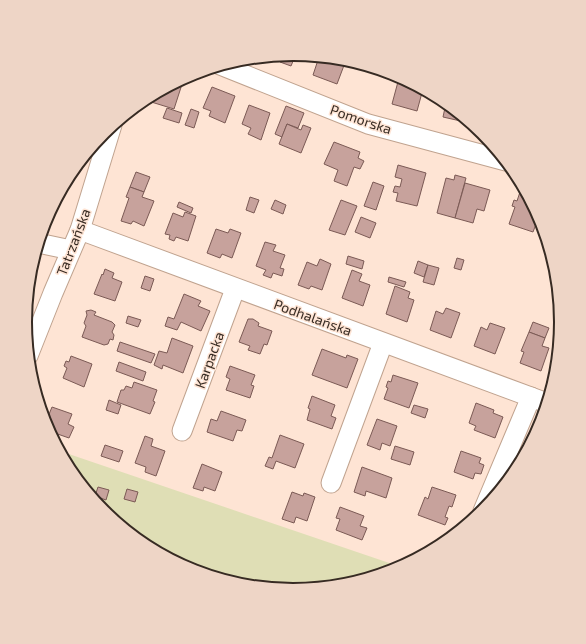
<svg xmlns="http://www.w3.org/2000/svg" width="586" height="644" font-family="'Exo 2',sans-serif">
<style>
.green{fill:#dfdeb5}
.building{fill:#c7a29c;stroke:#7b5a55}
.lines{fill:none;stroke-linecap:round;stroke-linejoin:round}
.minor-casing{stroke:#c0a38f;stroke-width:21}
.minor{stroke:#fff;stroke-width:19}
.labels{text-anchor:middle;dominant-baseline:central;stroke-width:3;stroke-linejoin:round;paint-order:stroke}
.street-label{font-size:14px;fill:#372b23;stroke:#fee4d4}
.rim{fill:none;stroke:#372b23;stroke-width:2}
</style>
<rect width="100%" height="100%" fill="#fee4d4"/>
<polygon class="green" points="60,451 401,567 395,570 345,585 293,590 240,585 190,570 144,545 103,511 70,471"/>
<g class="building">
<polygon points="296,54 291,66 280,62 283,55"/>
<polygon points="319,57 346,60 337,84 313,75"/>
<polygon points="184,78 174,109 148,101 150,96"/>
<polygon points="399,78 408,81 423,89 417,111 392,104"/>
<polygon points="212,87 235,96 225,123 209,116 211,111 203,108"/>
<polygon points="446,103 465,119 465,122 443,117"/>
<polygon points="249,105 270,113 261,140 248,134 251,128 242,124"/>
<polygon points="286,106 304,113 298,128 287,124 282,137 275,134"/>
<polygon points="167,108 182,113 179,123 163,118"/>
<polygon points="191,109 199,112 194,128 185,125"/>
<polygon points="287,124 301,130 303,125 311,128 301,153 279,144"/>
<polygon points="334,142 360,152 358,158 364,161 360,169 354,167 347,186 334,181 338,170 324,164"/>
<polygon points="398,165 426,173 417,206 396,201 398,193 393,192 395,186 400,187 402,179 395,177"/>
<polygon points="136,172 150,177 144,192 130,187"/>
<polygon points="455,175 466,178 455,218 437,213 446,178 454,180"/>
<polygon points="373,182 384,186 376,210 364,206"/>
<polygon points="465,183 490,190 484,211 477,209 473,223 455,218"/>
<polygon points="130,187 144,192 142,197 154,201 144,226 133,221 131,224 121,221 129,198 126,197"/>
<polygon points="520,192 527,195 539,216 533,232 509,224 515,207 512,206 514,200 517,201"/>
<polygon points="250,197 259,200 254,213 246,210"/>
<polygon points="275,200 286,205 283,214 271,209"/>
<polygon points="341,200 357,206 345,235 329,230"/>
<polygon points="179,202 193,208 191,213 177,207"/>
<polygon points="185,212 196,216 188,241 176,237 174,241 169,239 170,235 165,234 173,213 183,217"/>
<polygon points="361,217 376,223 370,238 355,232"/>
<polygon points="216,229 228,233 230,229 241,233 232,258 222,254 220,258 207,253"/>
<polygon points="265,242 276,245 273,251 285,255 280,268 284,269 282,276 273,273 271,278 263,275 266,270 256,266"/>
<polygon points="348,256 364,261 362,269 346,264"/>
<polygon points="457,258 464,260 461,270 454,268"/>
<polygon points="320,259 331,264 322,290 311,286 309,289 298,285 307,262 317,266"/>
<polygon points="418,261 428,265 424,277 414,273"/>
<polygon points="428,265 439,268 434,285 423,282"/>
<polygon points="105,269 114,273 112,278 122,282 115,301 94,294 102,274 103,275"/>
<polygon points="352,270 362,274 359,281 370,285 363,306 342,298"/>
<polygon points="145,276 154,279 150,291 141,288"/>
<polygon points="389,277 406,282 404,287 388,282"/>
<polygon points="395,286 410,292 408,298 414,300 407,322 386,314"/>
<polygon points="184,294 201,301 198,306 210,311 201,331 181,322 177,330 165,326 168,317 174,319"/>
<polygon points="446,308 460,313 451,338 430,330 436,311 443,314"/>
<polygon points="91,310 96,312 94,315 112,322 115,325 112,332 114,335 113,340 110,339 108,344 104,345 82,337 86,326 84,323 87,315 86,311"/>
<polygon points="128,316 141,320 138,327 126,323"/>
<polygon points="248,319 253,319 259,323 258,326 272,331 267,345 264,344 260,354 248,350 250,346 239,342"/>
<polygon points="533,322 549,328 545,338 529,332"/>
<polygon points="490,323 505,328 495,354 474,346 481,327 487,330"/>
<polygon points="529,332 545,338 542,346 549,348 541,371 520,363 524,352 521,351"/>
<polygon points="172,338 193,346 183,373 163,365 162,369 154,365 159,351 167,353"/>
<polygon points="120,342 155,354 151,363 117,351"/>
<polygon points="322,349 346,358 347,355 358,359 347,388 312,375"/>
<polygon points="71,356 92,364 84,387 63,378 67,368 64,366 66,361 69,362"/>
<polygon points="119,362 146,372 143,381 116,371"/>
<polygon points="230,366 255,375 251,385 254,386 250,398 226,390 230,379 226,377"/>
<polygon points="393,375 418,383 409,408 384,399 388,388 386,387 388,381 391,382"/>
<polygon points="134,382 157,390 153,401 155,402 150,414 117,402 121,390 124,390 126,386 132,388"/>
<polygon points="312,396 335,405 331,416 336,418 332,429 307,420 310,409 308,408"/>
<polygon points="109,400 121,405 118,414 106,410"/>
<polygon points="476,403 494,410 493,413 503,417 495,438 474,430 476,426 469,423"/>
<polygon points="414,405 428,409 425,418 411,413"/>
<polygon points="52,407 72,414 68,424 74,427 69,438 49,431 45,424"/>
<polygon points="221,411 246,420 242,431 237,430 233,441 207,432 211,419 217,421"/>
<polygon points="377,419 397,426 390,446 382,443 380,450 367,445"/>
<polygon points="280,435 304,444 295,468 276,461 273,469 265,466 269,457 272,458"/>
<polygon points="145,436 153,439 151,446 165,451 156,476 145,472 146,467 135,463"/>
<polygon points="105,445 123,451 119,462 101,456"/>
<polygon points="395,446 414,452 410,465 391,459"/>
<polygon points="461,451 481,458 479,463 484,465 481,474 475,473 473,479 454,472"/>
<polygon points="202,464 222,472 215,491 204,487 203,491 193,488"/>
<polygon points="362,467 392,478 386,498 366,491 365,496 354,492"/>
<polygon points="98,487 109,490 106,500 95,496"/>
<polygon points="432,487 456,495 452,507 449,506 445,517 448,518 445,525 418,515 425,497 428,499"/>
<polygon points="127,489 138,492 135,502 124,499"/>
<polygon points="292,492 303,496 304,493 315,497 307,521 296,517 294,523 282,519"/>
<polygon points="340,507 364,516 360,526 367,528 362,540 336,530 340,519 336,518"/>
</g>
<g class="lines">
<defs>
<g id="minor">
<polyline points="220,65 368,124 506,161"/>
<polyline points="80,230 547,403"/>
<polyline points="38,243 71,250"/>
<polyline points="28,356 53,293 80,230 112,125"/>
<polyline points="182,431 235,289"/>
<polyline points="331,483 383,343"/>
<polyline points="483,511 531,397"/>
</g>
</defs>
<use href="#minor" class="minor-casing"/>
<use href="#minor" class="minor"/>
</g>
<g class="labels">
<g class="street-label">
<text transform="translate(361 119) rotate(19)">Pomorska</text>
<text transform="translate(73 242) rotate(-69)">Tatrzańska</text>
<text transform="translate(313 317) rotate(20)">Podhalańska</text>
<text transform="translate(209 360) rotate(-70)">Karpacka</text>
</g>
</g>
<path d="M0 0H586V644H0ZM32 322a261 261 0 1 1 522 0a261 261 0 1 1-522 0Z" fill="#eed5c6" fill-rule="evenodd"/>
<path class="rim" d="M32 322a261 261 0 1 1 522 0a261 261 0 1 1-522 0Z"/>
</svg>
